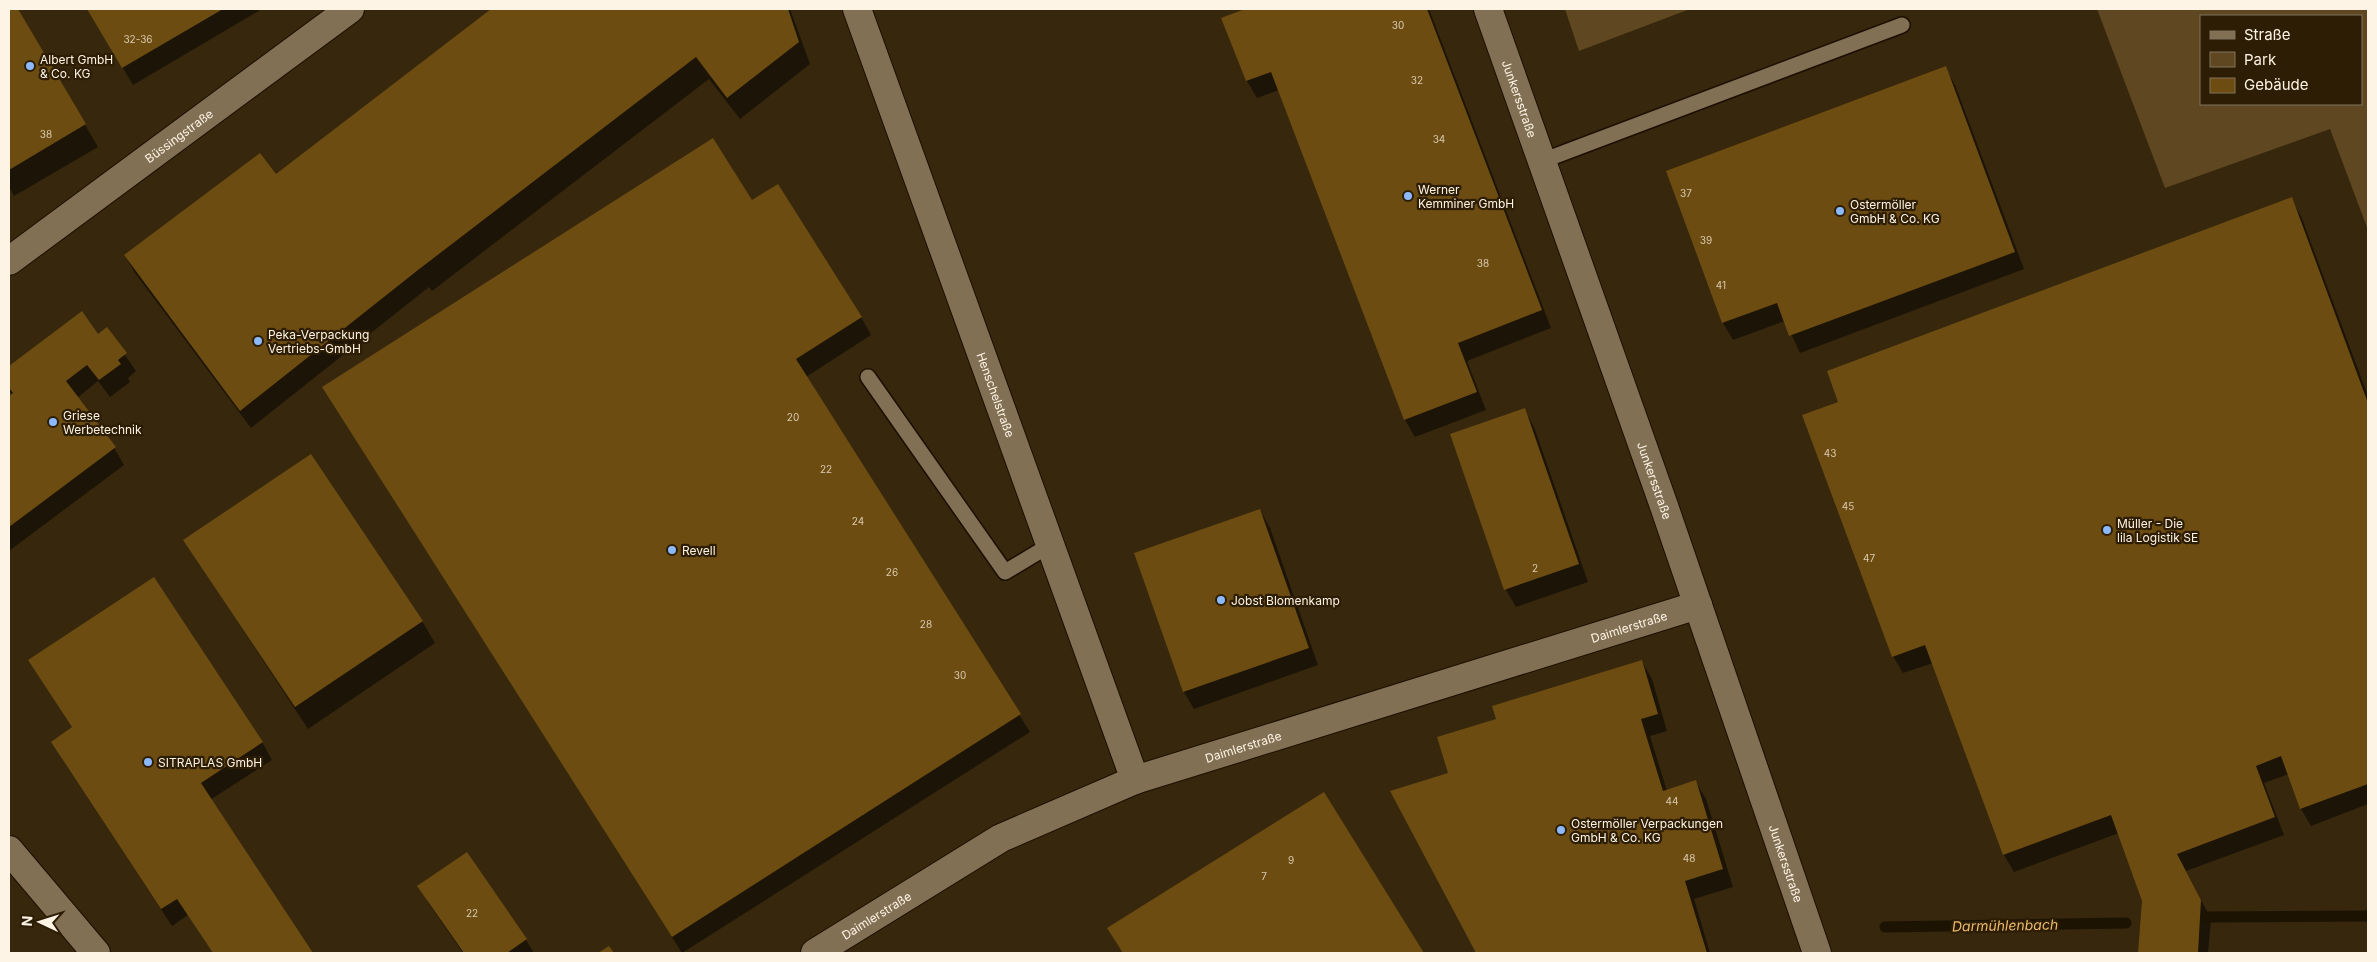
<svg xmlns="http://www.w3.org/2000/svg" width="2377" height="962" font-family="Inter,sans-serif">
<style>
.green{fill:#5f4821;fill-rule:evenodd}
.shadow{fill:#0007}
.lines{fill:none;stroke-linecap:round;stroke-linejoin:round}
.stream{stroke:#1d1303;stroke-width:11}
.building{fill:#6c4c11}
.lane-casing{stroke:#1d0f00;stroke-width:18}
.street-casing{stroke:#1d0f00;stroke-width:30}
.lane{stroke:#827055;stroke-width:15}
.street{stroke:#827055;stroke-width:28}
.poi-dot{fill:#8cb9fc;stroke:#2c1d04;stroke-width:2}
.labels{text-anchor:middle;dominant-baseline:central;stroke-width:4.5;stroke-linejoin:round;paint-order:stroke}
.number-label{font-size:10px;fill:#dacab0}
.poi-label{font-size:12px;fill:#fef4e5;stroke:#2c1d04;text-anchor:start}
.street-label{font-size:12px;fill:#fef4e5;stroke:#2c1d04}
.water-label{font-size:14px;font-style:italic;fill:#ecba6a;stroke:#2c1d04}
</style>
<rect width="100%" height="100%" fill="#36270d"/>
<g class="green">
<polygon points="1565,9 1690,9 1579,51"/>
<path d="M 2097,9 L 2368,9 L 2368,230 L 2330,129 L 2165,188 ZM 2201,16 L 2361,16 L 2361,104 L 2201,104 Z"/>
</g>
<g class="shadow">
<polygon points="9,9 17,9 98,147 14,196 9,187"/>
<polygon points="88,9 262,9 133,85"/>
<polygon points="493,9 790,9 810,64 740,119 709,79 432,291 429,287 251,428 135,273 125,256 276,176"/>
<polygon points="1249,9 1429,9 1551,328 1467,361 1486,410 1415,437 1405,420 1279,90 1257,98 1247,81 1223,19"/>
<polygon points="1945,68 1955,85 2024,269 1800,353 1785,321 1733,340 1723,323 1668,172"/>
<polygon points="2291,199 2301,216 2368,396 2368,804 2311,826 2301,809 2289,774 2264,783 2284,835 2186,871 2211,919 2208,953 2139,953 2144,901 2119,833 2014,872 2004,855 1933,663 1903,673 1893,656 1840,403"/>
<polygon points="82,313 98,336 107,329 136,371 128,378 130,382 110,397 98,381 77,398 114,448 124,465 9,551 9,397 12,395 9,389 9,368"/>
<polygon points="861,317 871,335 806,377 1030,732 682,953 334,405"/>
<polygon points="1524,409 1534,427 1588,582 1516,607 1506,590 1452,435"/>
<polygon points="1260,510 1270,528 1318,665 1194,709 1184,692"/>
<polygon points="185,541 422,621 435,643 308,729"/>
<polygon points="30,661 262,742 272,760 210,800 311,953 213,953 188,915 172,926 62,759 73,728"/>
<polygon points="1642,662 1652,679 1667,731 1650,736 1667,791 1696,782 1706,799 1733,887 1694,899 1710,953 1477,953 1391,792 1449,774 1498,720"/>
<polygon points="1324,794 1423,953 1124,953 1119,946"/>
<polygon points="466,853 526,940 534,953 463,953 429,904 419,886"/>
</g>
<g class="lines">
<g class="stream">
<polyline points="2206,917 2368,916"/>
<polyline points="1885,927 2126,923"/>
</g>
</g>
<g class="building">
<polygon points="9,9 18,9 86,124 9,170"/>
<polygon points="87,9 223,9 122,68"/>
<polygon points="491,9 788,9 799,42 727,98 696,57 418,270 240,411 124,255 260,153 276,174"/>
<polygon points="1245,9 1427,9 1542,310 1458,343 1477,392 1404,420 1271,72 1246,81 1221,18"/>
<polygon points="1946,66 2015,252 1789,336 1777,303 1722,323 1666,171"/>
<polygon points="713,138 752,200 778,184 862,317 796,359 1021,714 672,937 322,387"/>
<polygon points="2292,197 2368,403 2368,784 2300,809 2281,756 2256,766 2275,817 2177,854 2201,900 2198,953 2138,953 2142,901 2111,815 2003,855 1925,645 1892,657 1802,415 1838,402 1827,371"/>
<polygon points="82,311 98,334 107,327 127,353 118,360 121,364 99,380 87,365 66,381 116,447 9,527 9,396 13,393 9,388 9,366"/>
<polygon points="1525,408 1579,564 1504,590 1450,434"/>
<polygon points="311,454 423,621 295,707 183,540"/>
<polygon points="1260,509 1309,648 1183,692 1134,553"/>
<polygon points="154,577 263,742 201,783 313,953 213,953 177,899 161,909 51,742 72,727 28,660"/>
<polygon points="1642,660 1658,714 1641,719 1663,791 1696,780 1723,869 1685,881 1707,953 1476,953 1390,791 1448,773 1437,737 1496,719 1492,706"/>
<polygon points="1324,792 1424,953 1123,953 1107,928"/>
<polygon points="467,852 527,939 507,953 464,953 417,886"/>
<polygon points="609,946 614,953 598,953"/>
</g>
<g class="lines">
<defs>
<g id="lane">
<polyline points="1542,161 1902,25"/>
<polyline points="868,377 1005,572 1050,545"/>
</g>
<g id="street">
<path id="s1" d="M 857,9 L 1135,780"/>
<path id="s2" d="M 1488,9 L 1664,506 L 1817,953"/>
<path id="s3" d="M 9,261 L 350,9"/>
<polyline points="9,850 96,953"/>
<path id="s4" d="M 815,953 L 1001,838 L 1135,780 L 1698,605"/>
</g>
</defs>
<use href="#lane" class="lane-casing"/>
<use href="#street" class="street-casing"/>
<use href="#lane" class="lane"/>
<use href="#street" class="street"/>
</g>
<g class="poi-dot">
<circle cx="30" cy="66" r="5"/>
<circle cx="1408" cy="196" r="5"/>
<circle cx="1840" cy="211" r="5"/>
<circle cx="258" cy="341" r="5"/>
<circle cx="53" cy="422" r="5"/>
<circle cx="2107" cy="530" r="5"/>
<circle cx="672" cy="550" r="5"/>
<circle cx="1221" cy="600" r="5"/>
<circle cx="148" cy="762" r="5"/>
<circle cx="1561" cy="830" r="5"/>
</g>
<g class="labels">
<g class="number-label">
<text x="1398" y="25">30</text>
<text x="138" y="39">32-36</text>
<text x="1417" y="80">32</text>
<text x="46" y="134">38</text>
<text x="1439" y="139">34</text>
<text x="1686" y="193">37</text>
<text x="1706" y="240">39</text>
<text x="1483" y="263">38</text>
<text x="1721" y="285">41</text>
<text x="793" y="417">20</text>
<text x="1830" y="453">43</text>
<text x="826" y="469">22</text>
<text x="1848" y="506">45</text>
<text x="858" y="521">24</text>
<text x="1869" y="558">47</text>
<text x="1535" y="568">2</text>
<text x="892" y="572">26</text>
<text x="926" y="624">28</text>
<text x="960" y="675">30</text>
<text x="1672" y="801">44</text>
<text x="1689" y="858">48</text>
<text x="1291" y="860">9</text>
<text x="1264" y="876">7</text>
<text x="472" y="913">22</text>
</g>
<g class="poi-label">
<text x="40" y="59">Albert GmbH<tspan x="40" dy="14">&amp; Co. KG</tspan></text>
<text x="1418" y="189">Werner<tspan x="1418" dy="14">Kemminer GmbH</tspan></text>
<text x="1850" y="204">Ostermöller<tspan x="1850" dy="14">GmbH &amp; Co. KG</tspan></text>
<text x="268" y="334">Peka-Verpackung<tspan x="268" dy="14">Vertriebs-GmbH</tspan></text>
<text x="63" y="415">Griese<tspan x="63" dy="14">Werbetechnik</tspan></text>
<text x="2117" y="523">Müller - Die<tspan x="2117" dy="14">lila Logistik SE</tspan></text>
<text x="682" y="550">Revell</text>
<text x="1231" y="600">Jobst Blomenkamp</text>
<text x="158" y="762">SITRAPLAS GmbH</text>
<text x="1571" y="823">Ostermöller Verpackungen<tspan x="1571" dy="14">GmbH &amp; Co. KG</tspan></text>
</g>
<g class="street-label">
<text stroke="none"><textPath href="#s2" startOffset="95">Junkersstraße</textPath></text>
<text stroke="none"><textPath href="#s3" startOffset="211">Büssingstraße</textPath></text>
<text stroke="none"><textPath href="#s1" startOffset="410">Henschelstraße</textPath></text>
<text stroke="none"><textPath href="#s2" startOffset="500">Junkersstraße</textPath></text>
<text stroke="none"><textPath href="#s4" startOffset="882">Daimlerstraße</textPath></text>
<text stroke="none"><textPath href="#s4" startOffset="478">Daimlerstraße</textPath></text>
<text stroke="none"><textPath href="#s2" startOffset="905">Junkersstraße</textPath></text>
<text stroke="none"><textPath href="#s4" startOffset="72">Daimlerstraße</textPath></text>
</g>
<g class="water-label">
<text transform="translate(2005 925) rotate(-1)">Darmühlenbach</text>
</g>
</g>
<rect width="2377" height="962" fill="none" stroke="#fef4e5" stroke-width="20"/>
<rect x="2200" y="15" width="162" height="90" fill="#2c1d04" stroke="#80735e"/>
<rect x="2210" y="31" width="25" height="8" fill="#827055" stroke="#80735e"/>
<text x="2244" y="40" font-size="15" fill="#fef4e5">Straße</text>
<rect x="2210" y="52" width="25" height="15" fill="#5f4821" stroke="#80735e"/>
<text x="2244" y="65" font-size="15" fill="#fef4e5">Park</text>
<rect x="2210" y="78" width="25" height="15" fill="#6c4c11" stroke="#80735e"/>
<text x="2244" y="90" font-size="15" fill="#fef4e5">Gebäude</text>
<g transform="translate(40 922) rotate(274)" stroke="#2c1d04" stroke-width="4" paint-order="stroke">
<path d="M0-4L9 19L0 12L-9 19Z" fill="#fef4e5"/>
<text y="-8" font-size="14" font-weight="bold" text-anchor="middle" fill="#fef4e5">N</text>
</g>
</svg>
